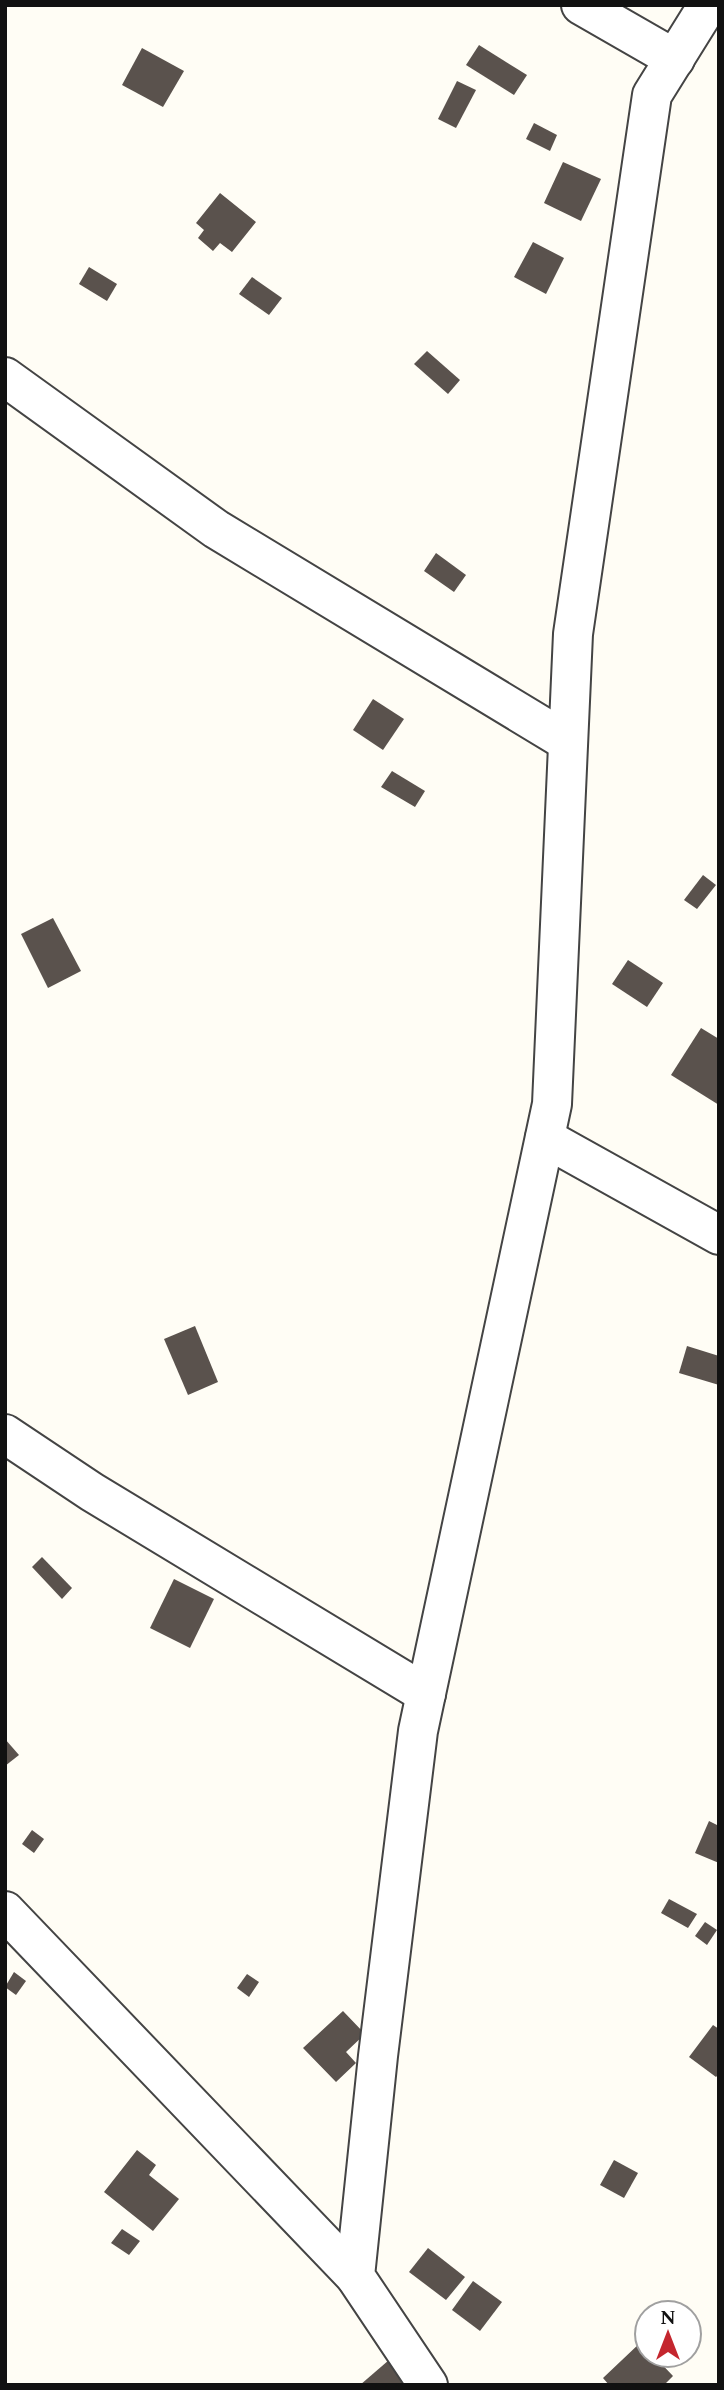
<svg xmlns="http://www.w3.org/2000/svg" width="724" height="2390" font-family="Spectral,serif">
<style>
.building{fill:#5a524d}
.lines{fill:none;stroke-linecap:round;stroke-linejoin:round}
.minor-casing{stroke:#444;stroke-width:42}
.minor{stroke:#fff;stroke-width:38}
</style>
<rect width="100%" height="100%" fill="#fffdf5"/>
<g class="building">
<polygon points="479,45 527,75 514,95 466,65"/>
<polygon points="142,48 184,71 163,107 122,85"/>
<polygon points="457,81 476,90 456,128 438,119"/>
<polygon points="534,123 557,135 550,151 526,139"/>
<polygon points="563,162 601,179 581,221 544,203"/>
<polygon points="220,193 256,222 232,252 220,243 213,251 198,238 204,230 196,223"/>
<polygon points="533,242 564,258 546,294 514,277"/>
<polygon points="89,267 117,284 107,301 79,284"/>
<polygon points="252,277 282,298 269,315 239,294"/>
<polygon points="427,351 460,380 448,394 414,364"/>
<polygon points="436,553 466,575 454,592 424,571"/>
<polygon points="373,699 404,719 383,750 353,730"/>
<polygon points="392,771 425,791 415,807 381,787"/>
<polygon points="703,875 716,885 697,909 684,900"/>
<polygon points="53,918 81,971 48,988 21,934"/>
<polygon points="628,960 663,983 647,1007 612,984"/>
<polygon points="701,1028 719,1039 719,1105 671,1075"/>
<polygon points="195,1326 218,1382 188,1395 164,1339"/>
<polygon points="687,1346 719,1356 719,1385 679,1373"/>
<polygon points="42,1557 72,1588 62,1599 32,1567"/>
<polygon points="174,1579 214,1599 190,1648 150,1628"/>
<polygon points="5,1739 19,1755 5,1766"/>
<polygon points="709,1821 719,1826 719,1863 695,1853"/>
<polygon points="32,1830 44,1839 34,1853 22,1844"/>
<polygon points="669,1899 697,1914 688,1928 661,1913"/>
<polygon points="705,1922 717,1930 707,1945 695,1936"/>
<polygon points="14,1972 26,1981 16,1995 5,1987"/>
<polygon points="247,1974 259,1982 249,1997 237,1988"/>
<polygon points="343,2011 365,2034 346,2052 356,2063 336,2082 303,2048"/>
<polygon points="713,2025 719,2029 719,2074 716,2077 689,2057"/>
<polygon points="137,2150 156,2165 149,2175 179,2199 153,2231 104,2192"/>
<polygon points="614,2160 638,2173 624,2198 600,2185"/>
<polygon points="122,2229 140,2241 129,2255 111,2243"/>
<polygon points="428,2248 465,2277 446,2300 409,2272"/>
<polygon points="473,2281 502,2302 480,2331 452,2310"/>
<polygon points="641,2342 647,2349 647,2355 653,2355 673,2376 664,2385 609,2385 603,2378"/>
<polygon points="389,2360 411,2385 360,2385"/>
</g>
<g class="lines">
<defs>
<g id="minor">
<polyline points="581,5 675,59"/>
<polyline points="5,377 216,529 568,742"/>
<polyline points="545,1138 719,1235"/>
<polyline points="5,1434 92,1492 426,1694"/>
<polyline points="5,1911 355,2276"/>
<polyline points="428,2385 355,2276 378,2056 418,1731 552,1104 573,634 652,95 708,5"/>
</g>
</defs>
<use href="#minor" class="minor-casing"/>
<use href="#minor" class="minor"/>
</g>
<rect width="724" height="2390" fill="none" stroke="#111111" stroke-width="14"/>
<g transform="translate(668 2334)"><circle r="33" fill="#ffffff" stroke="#a0a0a0" stroke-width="2"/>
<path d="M0-5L12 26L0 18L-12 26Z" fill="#c4262e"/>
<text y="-10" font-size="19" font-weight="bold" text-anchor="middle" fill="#111111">N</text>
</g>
</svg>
